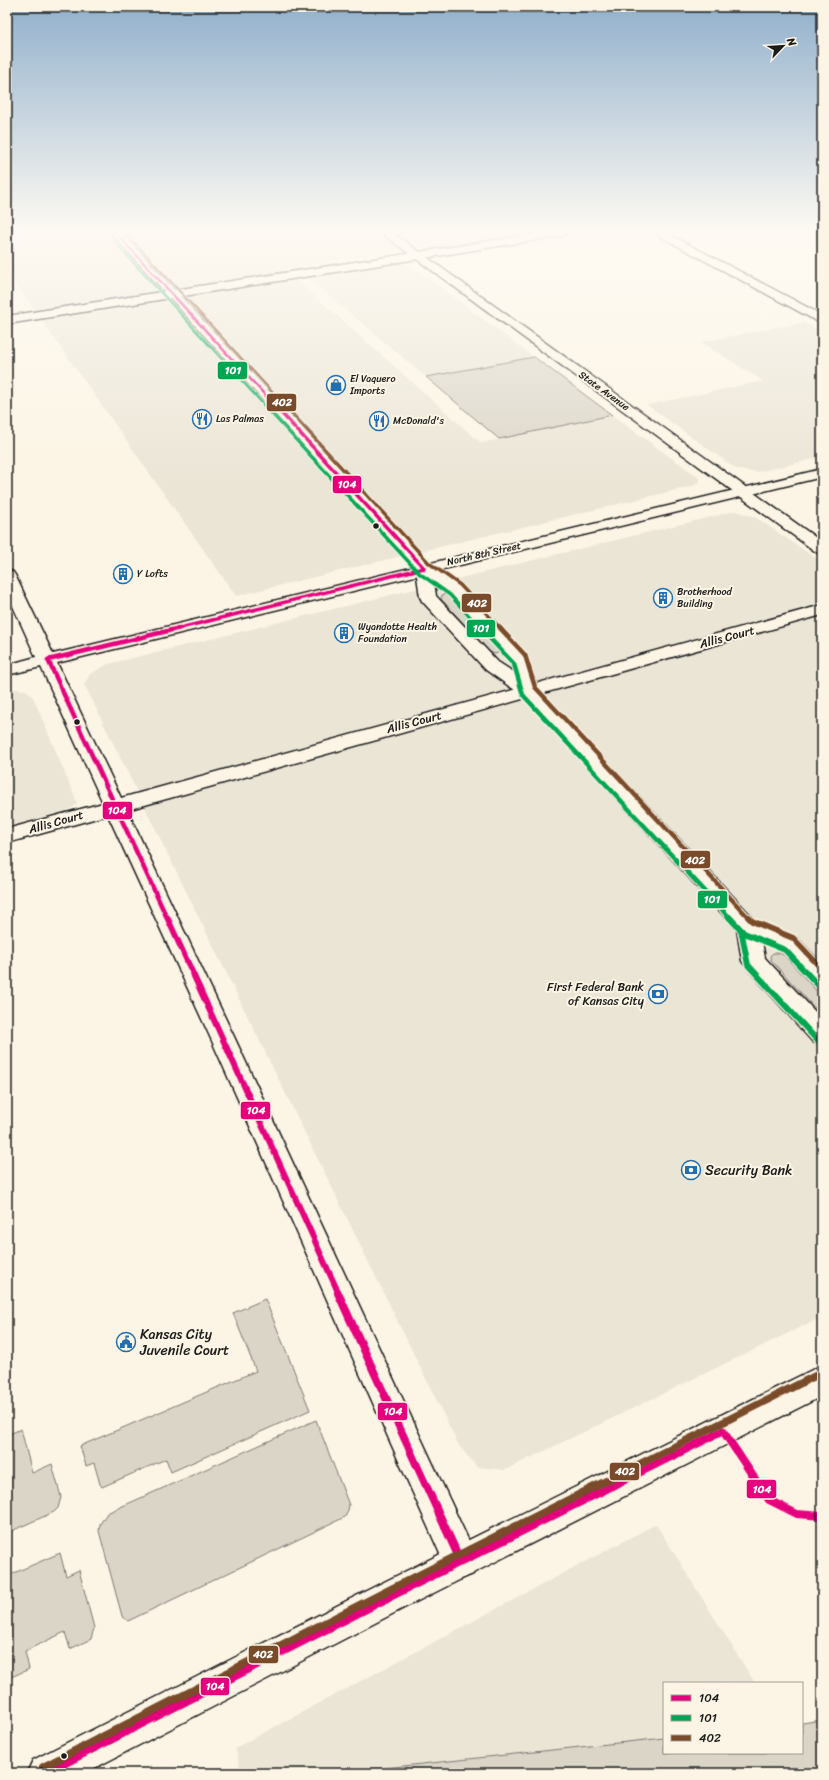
<svg xmlns="http://www.w3.org/2000/svg" width="829" height="1780" font-family="Sriracha,sans-serif">
<style>
.built{fill:#ebe5d6}
.green{fill:#dbd5c8;stroke:#7c7872}
.lines{fill:none;stroke-linecap:round;stroke-linejoin:round}
.minor-casing{stroke:#1c1c1c;stroke-width:3}
.secondary-casing{stroke:#1c1c1c;stroke-width:3}
.primary-casing{stroke:#1c1c1c;stroke-width:3}
.minor{fill:#fcf5e5;fill-rule:evenodd}
.secondary{fill:#fcf5e5;fill-rule:evenodd}
.primary{fill:#fcf5e5;fill-rule:evenodd}
.bus-1-far4-casing{stroke:#fcf5e5;stroke-width:4}
.bus-1-far3-casing{stroke:#fcf5e5;stroke-width:5.5}
.bus-1-far2-casing{stroke:#fcf5e5;stroke-width:7}
.bus-1-far1-casing{stroke:#fcf5e5;stroke-width:9}
.bus-1-casing{stroke:#fcf5e5;stroke-width:10}
.bus-2-far3-casing{stroke:#fcf5e5;stroke-width:4}
.bus-2-far2-casing{stroke:#fcf5e5;stroke-width:5.5}
.bus-2-far1-casing{stroke:#fcf5e5;stroke-width:7}
.bus-2-casing{stroke:#fcf5e5;stroke-width:9}
.bus-3-far4-casing{stroke:#fcf5e5;stroke-width:4}
.bus-3-far3-casing{stroke:#fcf5e5;stroke-width:5.5}
.bus-3-far2-casing{stroke:#fcf5e5;stroke-width:7}
.bus-3-far1-casing{stroke:#fcf5e5;stroke-width:9}
.bus-3-casing{stroke:#fcf5e5;stroke-width:10}
.bus-1-far4{stroke:#e5007d;stroke-width:2.5}
.bus-1-far3{stroke:#e5007d;stroke-width:3.5}
.bus-1-far2{stroke:#e5007d;stroke-width:4.5}
.bus-1-far1{stroke:#e5007d;stroke-width:6}
.bus-1{stroke:#e5007d;stroke-width:8}
.bus-2-far3{stroke:#00a651;stroke-width:2.5}
.bus-2-far2{stroke:#00a651;stroke-width:3.5}
.bus-2-far1{stroke:#00a651;stroke-width:4.5}
.bus-2{stroke:#00a651;stroke-width:6}
.bus-3-far4{stroke:#7a4b2a;stroke-width:2.5}
.bus-3-far3{stroke:#7a4b2a;stroke-width:3.5}
.bus-3-far2{stroke:#7a4b2a;stroke-width:4.5}
.bus-3-far1{stroke:#7a4b2a;stroke-width:6}
.bus-3{stroke:#7a4b2a;stroke-width:8}
.bus-dot{fill:#1c1c1c;stroke:#fcf5e5;stroke-width:1.5}
.labels{text-anchor:middle;dominant-baseline:central;stroke-width:4;stroke-linejoin:round;paint-order:stroke}
.far-poi-label{font-size:10px;fill:#1c1c1c;stroke:#fcf5e5;text-anchor:start}
.far-street-label{font-size:10px;fill:#1c1c1c;stroke:#fcf5e5}
.street-label{font-size:12px;fill:#1c1c1c;stroke:#fcf5e5}
.poi-label{font-size:12px;fill:#1c1c1c;stroke:#fcf5e5;text-anchor:end}
.near-poi-label{font-size:14px;fill:#1c1c1c;stroke:#fcf5e5;text-anchor:start}
.line-badge{stroke:#fcf5e5;stroke-width:1.5}
.badge-label{font-size:11px;text-anchor:middle;font-weight:bold;fill:#fff}
</style>
<rect width="100%" height="100%" fill="#fcf5e5"/>
<filter id="ink" filterUnits="userSpaceOnUse"><feTurbulence type="fractalNoise" baseFrequency=".025" numOctaves="2"/><feDisplacementMap in="SourceGraphic" scale="8" xChannelSelector="R" yChannelSelector="G"/><feConvolveMatrix kernelMatrix="1 2 1 2 8 2 1 2 1" color-interpolation-filters="sRGB"/></filter>
<g filter="url(#ink)">
<g class="built">
<polygon points="7,233 530,233 531,234 437,248 421,247 284,269 481,443 612,415 698,477 700,481 693,486 236,596 7,271"/>
<polygon points="395,262 410,265 534,357 426,377 307,277"/>
<polygon points="804,322 822,332 822,457 758,472 744,471 735,468 647,405 763,381 701,342"/>
<polygon points="735,511 755,517 820,561 822,561 822,1317 505,1470 477,1467 459,1446 84,684 90,674 108,664"/>
<polygon points="14,689 26,690 33,697 77,802 76,805 66,811 7,827 7,690"/>
<polygon points="656,1524 755,1683 664,1683 664,1738 338,1773 242,1773 235,1748"/>
</g>
<g class="green">
<polygon points="534,357 612,415 499,439 426,377"/>
<polygon points="446,594 451,596 500,650 500,652 495,654 490,652 441,599 442,595"/>
<polygon points="773,953 779,953 784,955 822,997 822,1016 771,960 770,956"/>
<polygon points="265,1299 310,1410 171,1472 166,1459 102,1487 100,1484 94,1463 86,1466 80,1446 256,1371 233,1313"/>
<polygon points="316,1420 349,1505 348,1511 345,1517 128,1621 122,1616 99,1531 100,1524 107,1513"/>
<polygon points="21,1429 32,1473 52,1464 61,1497 58,1508 54,1512 7,1533 7,1435"/>
<polygon points="60,1553 66,1576 79,1570 94,1628 91,1639 70,1649 65,1632 25,1651 29,1669 7,1679 7,1576"/>
<polygon points="822,1720 822,1773 338,1773 664,1738 664,1753 802,1753 802,1723"/>
</g>
<g class="lines">
<defs>
<g id="minor">
<polygon points="541,233 568,233 563,236 7,324 7,316"/>
<polygon points="654,233 667,233 822,315 822,324"/>
<polygon points="822,469 822,477 57,663 121,798 822,605 822,615 127,810 236,1041 473,1550 478,1562 473,1574 461,1579 449,1574 212,1041 108,815 7,843 7,829 103,803 41,667 7,675 7,665 36,657 7,593 7,570 13,572 15,575 53,654"/>
</g>
<g id="secondary">
<path d="M 111,233 L 122,233 L 430,565 L 461,586 L 526,656 L 538,689 L 756,921 L 797,938 L 822,964 L 822,988 L 814,985 L 781,950 L 762,942 L 765,958 L 822,1019 L 822,1045 L 813,1042 L 746,967 L 742,961 L 737,930 L 522,695 L 486,670 L 422,601 L 420,597 L 416,569 ZM 434,583 L 449,594 L 511,661 L 515,673 L 498,662 L 436,596 Z"/>
<polygon points="381,233 393,233 822,542 822,554 816,552"/>
</g>
<polygon id="primary" points="822,1365 822,1396 400,1610 85,1773 27,1773 33,1760 376,1586"/>
</defs>
<use href="#minor" class="minor-casing"/>
<use href="#secondary" class="secondary-casing"/>
<use href="#primary" class="primary-casing"/>
<use href="#minor" class="minor"/>
<use href="#secondary" class="secondary"/>
<use href="#primary" class="primary"/>
<defs>
<polyline id="bus-1-far4" points="116,233 275,406"/>
<g id="bus-1-far3">
<polyline points="274,405 424,568"/>
<polyline points="176,629 424,568"/>
</g>
<g id="bus-1-far2">
<polyline points="48,660 167,918"/>
<polyline points="48,660 180,628"/>
</g>
<polyline id="bus-1-far1" points="167,917 339,1294"/>
<g id="bus-1">
<polyline points="338,1293 461,1562"/>
<polyline points="723,1431 769,1500 797,1514 822,1516"/>
<polyline points="46,1773 388,1598 723,1431"/>
</g>
<polyline id="bus-2-far3" points="111,238 265,406"/>
<polyline id="bus-2-far2" points="264,405 419,573 450,595 481,629"/>
<g id="bus-2-far1">
<polyline points="480,628 514,664 523,695 730,918"/>
<polyline points="723,911 730,918"/>
</g>
<g id="bus-2">
<polyline points="729,917 741,930 748,965 817,1040"/>
<polyline points="729,917 744,933 785,950 817,984"/>
</g>
<polyline id="bus-3-far4" points="126,233 285,406"/>
<polyline id="bus-3-far3" points="284,405 429,563 460,585 501,629"/>
<polyline id="bus-3-far2" points="500,628 525,655 535,687 749,918"/>
<polyline id="bus-3-far1" points="748,917 752,921 793,938 822,969"/>
<polyline id="bus-3" points="43,1767 385,1592 819,1374"/>
</defs>
<use href="#bus-1-far4" class="bus-1-far4-casing"/>
<use href="#bus-1-far3" class="bus-1-far3-casing"/>
<use href="#bus-1-far2" class="bus-1-far2-casing"/>
<use href="#bus-1-far1" class="bus-1-far1-casing"/>
<use href="#bus-1" class="bus-1-casing"/>
<use href="#bus-2-far3" class="bus-2-far3-casing"/>
<use href="#bus-2-far2" class="bus-2-far2-casing"/>
<use href="#bus-2-far1" class="bus-2-far1-casing"/>
<use href="#bus-2" class="bus-2-casing"/>
<use href="#bus-3-far4" class="bus-3-far4-casing"/>
<use href="#bus-3-far3" class="bus-3-far3-casing"/>
<use href="#bus-3-far2" class="bus-3-far2-casing"/>
<use href="#bus-3-far1" class="bus-3-far1-casing"/>
<use href="#bus-3" class="bus-3-casing"/>
<use href="#bus-1-far4" class="bus-1-far4"/>
<use href="#bus-1-far3" class="bus-1-far3"/>
<use href="#bus-1-far2" class="bus-1-far2"/>
<use href="#bus-1-far1" class="bus-1-far1"/>
<use href="#bus-1" class="bus-1"/>
<use href="#bus-2-far3" class="bus-2-far3"/>
<use href="#bus-2-far2" class="bus-2-far2"/>
<use href="#bus-2-far1" class="bus-2-far1"/>
<use href="#bus-2" class="bus-2"/>
<use href="#bus-3-far4" class="bus-3-far4"/>
<use href="#bus-3-far3" class="bus-3-far3"/>
<use href="#bus-3-far2" class="bus-3-far2"/>
<use href="#bus-3-far1" class="bus-3-far1"/>
<use href="#bus-3" class="bus-3"/>
</g>
</g>
<linearGradient id="sky" x2="0" y2="1"><stop stop-color="#91b0cc"/><stop offset="0.48" stop-color="#fefaf3"/><stop offset="1" stop-color="#fefaf3" stop-opacity="0"/></linearGradient>
<rect width="829" height="482" fill="url(#sky)"/>
<defs>
<symbol id="shop-ring" viewBox="-11 -11 22 22"><circle r="9.5" fill="#fcf5e5" stroke="#1f6fb2" stroke-width="1.5"/><path d="M-5-2.5h2.3a2.7 3.5 0 0 1 5.4 0H5L5.5 6h-11ZM-1.5-2.5h3a1.5 2.3 0 0 0-3 0Z" fill="#1f6fb2"/></symbol>
<symbol id="restaurant-ring" viewBox="-11 -11 22 22"><circle r="9.5" fill="#fcf5e5" stroke="#1f6fb2" stroke-width="1.5"/><path d="M-5-6h1v4h1v-4h1v4h1v-4h1v5L-1.5 .5V6h-2V.5L-5-1ZM5-6V6H3V1.5H1.5Q1.5-4 5-6Z" fill="#1f6fb2"/></symbol>
<symbol id="building-ring" viewBox="-11 -11 22 22"><circle r="9.5" fill="#fcf5e5" stroke="#1f6fb2" stroke-width="1.5"/><path d="M-4-6H4V6H1V3H-1V6H-4ZM-2.5-4.3h1.7v1.8h-1.7ZM.8-4.3h1.7v1.8H.8ZM-2.5-1h1.7V.8h-1.7ZM.8-1h1.7V.8H.8Z" fill="#1f6fb2"/></symbol>
<symbol id="bank-ring" viewBox="-11 -11 22 22"><circle r="9.5" fill="#fcf5e5" stroke="#1f6fb2" stroke-width="1.5"/><path d="M-6-4H6V4H-6ZM0-2.3a2.3 2.3 0 1 0 0 4.6a2.3 2.3 0 1 0 0-4.6Z" fill="#1f6fb2"/></symbol>
<symbol id="civic-ring" viewBox="-11 -11 22 22"><circle r="9.5" fill="#fcf5e5" stroke="#1f6fb2" stroke-width="1.5"/><path d="M-.6-6.5H3V-4.5H.6V-3L4-1V1h2V6H-6V1h2V-1L-.6-3ZM-1.2 2.5V6h2.4V2.5Z" fill="#1f6fb2"/></symbol>
</defs>
<g fill-rule="evenodd">
<use href="#shop-ring" x="325" y="374" width="22" height="22"/>
<use href="#restaurant-ring" x="191" y="408" width="22" height="22"/>
<use href="#restaurant-ring" x="368" y="410" width="22" height="22"/>
<use href="#building-ring" x="112" y="563" width="22" height="22"/>
<use href="#building-ring" x="652" y="587" width="22" height="22"/>
<use href="#building-ring" x="333" y="622" width="22" height="22"/>
<use href="#bank-ring" x="647" y="983" width="22" height="22"/>
<use href="#bank-ring" x="680" y="1159" width="22" height="22"/>
<use href="#civic-ring" x="115" y="1331" width="22" height="22"/>
</g>
<g class="bus-dot">
<circle cx="376" cy="526" r="3.5"/>
<circle cx="77" cy="722" r="3.5"/>
<circle cx="64" cy="1756" r="3.5"/>
</g>
<g class="labels">
<g class="far-poi-label">
<text x="350" y="379">El Vaquero<tspan x="350" dy="12">Imports</tspan></text>
<text x="216" y="419">Las Palmas</text>
<text x="393" y="421">McDonald's</text>
<text x="137" y="574">Y Lofts</text>
<text x="677" y="592">Brotherhood<tspan x="677" dy="12">Building</tspan></text>
<text x="358" y="627">Wyandotte Health<tspan x="358" dy="12">Foundation</tspan></text>
</g>
<g class="far-street-label">
<text transform="translate(604 391) rotate(36)">State Avenue</text>
<text transform="translate(484 554) rotate(-13)">North 8th Street</text>
</g>
<g class="street-label">
<text transform="translate(727 637) rotate(-15)">Allis Court</text>
<text transform="translate(414 722) rotate(-15)">Allis Court</text>
<text transform="translate(56 822) rotate(-16)">Allis Court</text>
</g>
<g class="poi-label">
<text x="644" y="987">First Federal Bank<tspan x="644" dy="14">of Kansas City</tspan></text>
</g>
<g class="near-poi-label">
<text x="705" y="1170">Security Bank</text>
<text x="140" y="1334">Kansas City<tspan x="140" dy="16">Juvenile Court</tspan></text>
</g>
</g>
<g class="line-badge">
<rect x="217" y="361" width="31" height="19" rx="4" fill="#00a651"/>
<rect x="266" y="393" width="31" height="19" rx="4" fill="#7a4b2a"/>
<rect x="332" y="475" width="30" height="19" rx="4" fill="#e5007d"/>
<rect x="461" y="593" width="31" height="20" rx="4" fill="#7a4b2a"/>
<rect x="466" y="619" width="30" height="19" rx="4" fill="#00a651"/>
<rect x="102" y="801" width="31" height="19" rx="4" fill="#e5007d"/>
<rect x="680" y="850" width="31" height="19" rx="4" fill="#7a4b2a"/>
<rect x="697" y="890" width="31" height="19" rx="4" fill="#00a651"/>
<rect x="240" y="1101" width="31" height="19" rx="4" fill="#e5007d"/>
<rect x="377" y="1402" width="31" height="19" rx="4" fill="#e5007d"/>
<rect x="609" y="1462" width="31" height="19" rx="4" fill="#7a4b2a"/>
<rect x="746" y="1479" width="31" height="20" rx="4" fill="#e5007d"/>
<rect x="248" y="1645" width="31" height="19" rx="4" fill="#7a4b2a"/>
<rect x="200" y="1677" width="30" height="19" rx="4" fill="#e5007d"/>
</g>
<g class="badge-label">
<text x="233" y="374">101</text>
<text x="282" y="406">402</text>
<text x="347" y="488">104</text>
<text x="477" y="607">402</text>
<text x="481" y="632">101</text>
<text x="117" y="814">104</text>
<text x="695" y="864">402</text>
<text x="712" y="903">101</text>
<text x="256" y="1114">104</text>
<text x="393" y="1415">104</text>
<text x="625" y="1475">402</text>
<text x="762" y="1493">104</text>
<text x="263" y="1658">402</text>
<text x="215" y="1690">104</text>
</g>
<rect width="829" height="1780" fill="none" stroke="#fcf5e5" stroke-width="24"/>
<rect x="12" y="12" width="805" height="1756" fill="none" stroke="#1c1c1c" stroke-width="1.5" filter="url(#ink)"/>
<rect x="663" y="1682" width="140" height="72" fill="#fcf5e5" stroke="#a29e95"/>
<rect x="671" y="1695" width="20" height="6" fill="#e5007d" stroke="#a29e95"/>
<text x="699" y="1702" font-size="12" fill="#1c1c1c">104</text>
<rect x="671" y="1715" width="20" height="6" fill="#00a651" stroke="#a29e95"/>
<text x="699" y="1722" font-size="12" fill="#1c1c1c">101</text>
<rect x="671" y="1735" width="20" height="6" fill="#7a4b2a" stroke="#a29e95"/>
<text x="699" y="1742" font-size="12" fill="#1c1c1c">402</text>
<g transform="translate(783 46) rotate(65)" stroke="#fcf5e5" stroke-width="3" paint-order="stroke">
<path d="M0-3L7 15L0 10L-7 15Z" fill="#1c1c1c"/>
<text y="-6" font-size="11" font-weight="bold" text-anchor="middle" fill="#1c1c1c">N</text>
</g>
</svg>
